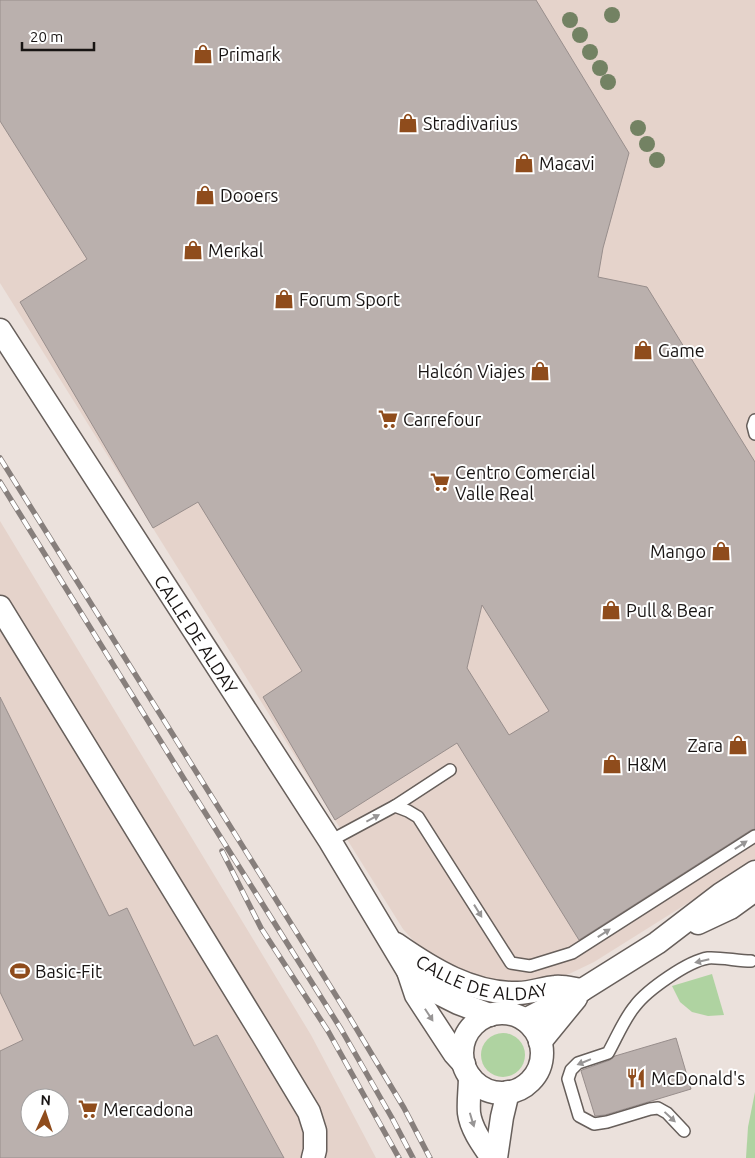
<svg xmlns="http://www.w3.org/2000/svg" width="755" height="1158" font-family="Ubuntu,sans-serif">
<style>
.built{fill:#e5d3cb;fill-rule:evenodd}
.green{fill:#afd3a1}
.building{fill:#bab0ad;stroke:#988e8c;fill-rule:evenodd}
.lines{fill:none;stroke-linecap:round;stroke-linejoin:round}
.lane-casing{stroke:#675f5b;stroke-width:14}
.street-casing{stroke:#675f5b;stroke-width:25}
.lane{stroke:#fff;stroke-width:11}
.street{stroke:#fff;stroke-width:22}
.rail-casing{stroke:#877f7c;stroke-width:5.5}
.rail{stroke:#fff;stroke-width:4;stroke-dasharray:11;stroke-linecap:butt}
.tree{fill:#738263}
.oneway{fill:#979595}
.labels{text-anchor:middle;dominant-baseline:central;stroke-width:4;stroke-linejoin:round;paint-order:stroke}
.poi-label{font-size:18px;fill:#181413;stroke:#fff;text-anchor:start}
.street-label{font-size:18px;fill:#181413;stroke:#fff}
</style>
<rect width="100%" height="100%" fill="#ebe1dc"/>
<g class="built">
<polygon points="0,0 755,0 755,861 594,962 569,974 544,982 517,984 482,981 453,970 419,947 403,929 0,283"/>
<path d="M 0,521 L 311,1035 L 376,1158 L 0,1158 ZM 30,1098 L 60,1098 L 60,1128 L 30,1128 Z"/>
</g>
<g class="green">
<polygon points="712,974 724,1015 708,1016 692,1012 680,1002 672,986"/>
<circle cx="503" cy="1055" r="22"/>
<polygon points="755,1092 755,1158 746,1158 748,1127"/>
</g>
<g class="building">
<path d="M 0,0 L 536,0 L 629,153 L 603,248 L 598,277 L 647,287 L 755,462 L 755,829 L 751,830 L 579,940 L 457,743 L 335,820 L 263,697 L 302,671 L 198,502 L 153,528 L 20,302 L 87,259 L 0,121 ZM 482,605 L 549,711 L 509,735 L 467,668 Z"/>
<path d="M 0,697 L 109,916 L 127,908 L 194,1046 L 217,1035 L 284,1158 L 0,1158 L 0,1051 L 23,1040 L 0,992 ZM 30,1098 L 60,1098 L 60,1128 L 30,1128 Z"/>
<polygon points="676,1038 691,1089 605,1115 595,1116 581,1071 582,1070 610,1060 615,1056"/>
</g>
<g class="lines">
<defs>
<g id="lane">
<polyline points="755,420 753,426 755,434"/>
<polyline points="395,806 450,770"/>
<polyline points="330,841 395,806 408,811 418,817 511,963 530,966 572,953 755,836"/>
<path d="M 684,1131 L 667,1113 L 658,1108 L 650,1109 L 607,1122 L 594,1124 L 579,1116 L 568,1079 L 571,1070 L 578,1063 L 608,1053 C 616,1039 624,1019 635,1006 C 647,990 688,961 708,958 C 719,957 739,961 751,961"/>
</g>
<g id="street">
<path id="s1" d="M 0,330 L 330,841 L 408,971 L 416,995 L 454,1053 L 464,1064"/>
<polyline points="0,607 268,1044 309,1112 315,1131 315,1150 313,1158"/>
<polyline points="698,923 730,908 755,890"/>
<path id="s2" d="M 396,944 C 432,969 472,994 518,993 C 531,993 543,988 555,987 C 564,986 574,989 582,990"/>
<polyline points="408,971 432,990 458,1003 490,1015"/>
<circle cx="502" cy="1053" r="40"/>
<polyline points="525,1020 582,990 657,943 721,894 755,872"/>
<polyline points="540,1042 576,998"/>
<path d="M 470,1077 C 470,1088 468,1102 469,1113 C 471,1129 483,1145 492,1158"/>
<polyline points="496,1158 502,1117 508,1092"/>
</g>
</defs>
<use href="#lane" class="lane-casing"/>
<use href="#street" class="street-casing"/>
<use href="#lane" class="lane"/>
<use href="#street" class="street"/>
<defs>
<g id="rail">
<polyline points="0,458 350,1018 404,1108 430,1158"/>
<polyline points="0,482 189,787 341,1029 392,1118 413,1158"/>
<polyline points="222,851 261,928 328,1031 399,1158"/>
</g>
</defs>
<use href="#rail" class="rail-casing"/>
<use href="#rail" class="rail"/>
</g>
<g class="tree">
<circle cx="612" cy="15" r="8"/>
<circle cx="570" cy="20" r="8"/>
<circle cx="580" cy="35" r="8"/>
<circle cx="590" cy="52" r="8"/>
<circle cx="600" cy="68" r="8"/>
<circle cx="608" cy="82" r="8"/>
<circle cx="638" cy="128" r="8"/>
<circle cx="647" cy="144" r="8"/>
<circle cx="657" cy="160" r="8"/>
</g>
<defs><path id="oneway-solid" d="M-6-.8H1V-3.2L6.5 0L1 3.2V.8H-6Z" transform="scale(1.25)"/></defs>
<g class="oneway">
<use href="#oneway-solid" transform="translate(373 818) rotate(-28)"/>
<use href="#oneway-solid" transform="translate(741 845) rotate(-33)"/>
<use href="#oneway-solid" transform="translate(478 911) rotate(58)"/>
<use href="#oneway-solid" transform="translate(604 933) rotate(-33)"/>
<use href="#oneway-solid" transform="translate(702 961) rotate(167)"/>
<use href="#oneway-solid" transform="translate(429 1015) rotate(57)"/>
<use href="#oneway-solid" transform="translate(584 1062) rotate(158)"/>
<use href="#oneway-solid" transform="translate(670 1117) rotate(43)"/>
<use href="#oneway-solid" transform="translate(472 1120) rotate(73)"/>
</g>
<defs>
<symbol id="shop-bare" viewBox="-9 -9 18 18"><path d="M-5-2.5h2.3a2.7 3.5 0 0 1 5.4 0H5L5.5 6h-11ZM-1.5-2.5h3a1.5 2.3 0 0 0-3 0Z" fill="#8f4c1c" stroke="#fff" stroke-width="2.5" paint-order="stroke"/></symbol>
<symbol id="supermarket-bare" viewBox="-9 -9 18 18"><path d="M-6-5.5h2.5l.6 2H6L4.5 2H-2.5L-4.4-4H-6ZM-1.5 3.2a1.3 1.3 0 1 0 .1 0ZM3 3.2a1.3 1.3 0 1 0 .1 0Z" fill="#8f4c1c" stroke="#fff" stroke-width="2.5" paint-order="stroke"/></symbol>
<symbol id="stadium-bare" viewBox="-9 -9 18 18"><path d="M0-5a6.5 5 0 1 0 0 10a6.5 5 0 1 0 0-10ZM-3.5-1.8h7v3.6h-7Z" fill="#8f4c1c" stroke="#fff" stroke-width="2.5" paint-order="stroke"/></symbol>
<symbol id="restaurant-bare" viewBox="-9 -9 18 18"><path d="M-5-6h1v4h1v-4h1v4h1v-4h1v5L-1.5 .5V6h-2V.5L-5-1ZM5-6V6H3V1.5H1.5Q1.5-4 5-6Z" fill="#8f4c1c" stroke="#fff" stroke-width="2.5" paint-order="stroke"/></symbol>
</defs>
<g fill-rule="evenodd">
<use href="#shop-bare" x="189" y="40" width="28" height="28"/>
<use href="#shop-bare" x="394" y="109" width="28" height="28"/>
<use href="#shop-bare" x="510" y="149" width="28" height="28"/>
<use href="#shop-bare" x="191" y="181" width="28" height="28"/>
<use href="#shop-bare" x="179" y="236" width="28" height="28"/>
<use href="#shop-bare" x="270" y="285" width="28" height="28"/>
<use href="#shop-bare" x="629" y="336" width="28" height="28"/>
<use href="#shop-bare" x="526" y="357" width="28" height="28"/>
<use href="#supermarket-bare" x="374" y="405" width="28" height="28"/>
<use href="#supermarket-bare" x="426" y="468" width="28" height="28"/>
<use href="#shop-bare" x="707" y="537" width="28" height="28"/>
<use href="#shop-bare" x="597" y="596" width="28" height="28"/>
<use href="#shop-bare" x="724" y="731" width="28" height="28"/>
<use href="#shop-bare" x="598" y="750" width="28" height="28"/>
<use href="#stadium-bare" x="6" y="957" width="28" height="28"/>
<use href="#restaurant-bare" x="622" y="1064" width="28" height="28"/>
<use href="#supermarket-bare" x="74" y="1095" width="28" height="28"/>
</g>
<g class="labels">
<g class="poi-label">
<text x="218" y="54">Primark</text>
<text x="423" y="123">Stradivarius</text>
<text x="539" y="163">Macavi</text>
<text x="220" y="195">Dooers</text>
<text x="208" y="250">Merkal</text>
<text x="299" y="299">Forum Sport</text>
<text x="658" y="350">Game</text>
<text x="525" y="371" text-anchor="end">Halcón Viajes</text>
<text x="403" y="419">Carrefour</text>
<text x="455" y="472">Centro Comercial<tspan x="455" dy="21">Valle Real</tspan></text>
<text x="706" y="551" text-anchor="end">Mango</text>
<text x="626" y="610">Pull &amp; Bear</text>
<text x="723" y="745" text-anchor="end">Zara</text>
<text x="627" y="764">H&amp;M</text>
<text x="35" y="971">Basic-Fit</text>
<text x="651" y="1078">McDonald's</text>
<text x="103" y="1109">Mercadona</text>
</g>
<g class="street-label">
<text stroke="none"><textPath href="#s1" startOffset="362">CALLE DE ALDAY</textPath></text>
<text stroke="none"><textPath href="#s2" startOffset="95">CALLE DE ALDAY</textPath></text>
</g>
</g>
<g transform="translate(45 1113) rotate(3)"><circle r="24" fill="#ffffff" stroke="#a3a1a1"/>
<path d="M0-4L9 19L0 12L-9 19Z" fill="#8f4c1c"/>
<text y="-8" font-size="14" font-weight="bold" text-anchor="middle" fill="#181413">N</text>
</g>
<path d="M22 42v8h72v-8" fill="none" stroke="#181413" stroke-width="2.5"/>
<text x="30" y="42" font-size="15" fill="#181413" stroke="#ffffff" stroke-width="4" paint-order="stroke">20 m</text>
</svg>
